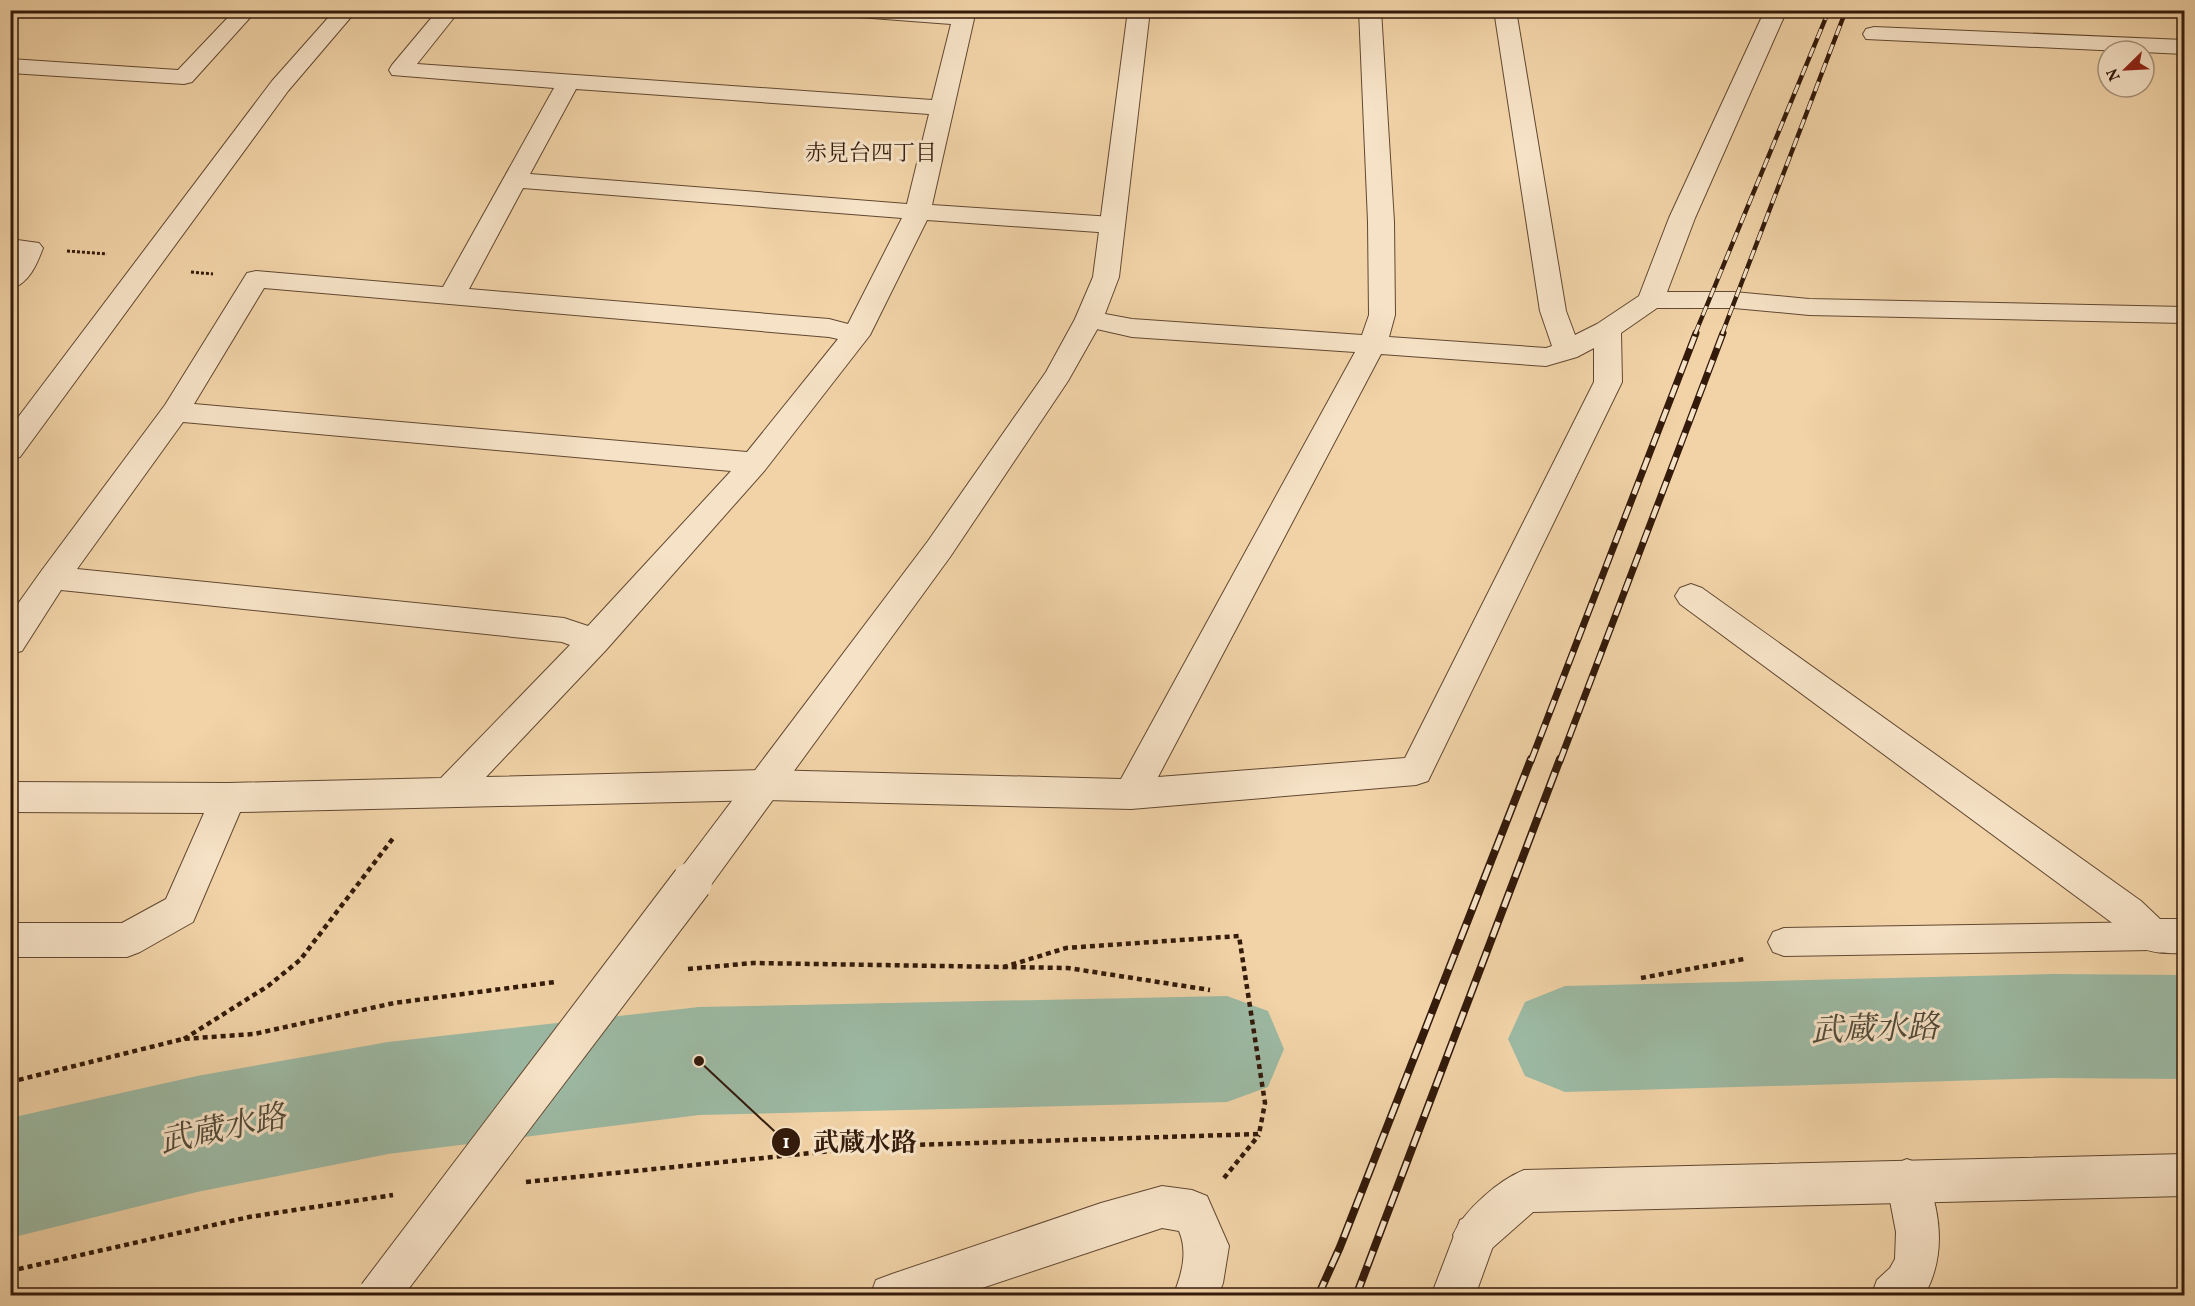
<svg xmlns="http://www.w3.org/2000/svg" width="2195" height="1306" font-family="Vollkorn,'Noto Serif JP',serif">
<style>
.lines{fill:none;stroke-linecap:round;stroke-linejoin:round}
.river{fill:#9cb9a3;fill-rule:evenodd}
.service-casing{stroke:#624831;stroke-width:2}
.pedestrian-casing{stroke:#624831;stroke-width:2}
.minor-casing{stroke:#624831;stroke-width:2}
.tertiary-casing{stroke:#624831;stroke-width:2}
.path-far1{stroke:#331a0a;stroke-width:3;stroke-dasharray:3 2;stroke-linecap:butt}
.path{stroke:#331a0a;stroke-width:4.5;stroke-dasharray:5 4;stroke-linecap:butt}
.service{fill:#f6e2c6;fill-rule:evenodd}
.pedestrian{fill:#f6e2c6;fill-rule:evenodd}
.minor{fill:#f6e2c6;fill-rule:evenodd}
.tertiary{fill:#f6e2c6;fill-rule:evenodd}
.rail-far2-casing{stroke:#331a0a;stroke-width:4.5}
.rail-far1-casing{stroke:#331a0a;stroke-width:7}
.rail-casing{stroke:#331a0a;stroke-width:8}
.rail-far2{stroke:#f6e2c6;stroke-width:3;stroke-dasharray:10;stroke-linecap:butt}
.rail-far1{stroke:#f6e2c6;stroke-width:4.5;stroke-dasharray:13;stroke-linecap:butt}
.rail{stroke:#f6e2c6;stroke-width:5;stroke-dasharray:16;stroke-linecap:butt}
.tertiary-bridge-casing{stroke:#624831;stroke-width:42;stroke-linecap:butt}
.tertiary-bridge{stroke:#f6e2c6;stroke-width:40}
.labels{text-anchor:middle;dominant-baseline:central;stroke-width:6;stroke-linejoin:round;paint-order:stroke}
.far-neighbourhood-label{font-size:22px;fill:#331a0a;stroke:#f6e2c6}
.near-water-label{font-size:32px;font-style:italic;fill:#524a38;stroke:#f6e2c6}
.leader{fill:none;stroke:#331a0a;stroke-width:2}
.callout-dot{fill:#331a0a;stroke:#f6e2c6;stroke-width:2}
.mark-label{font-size:18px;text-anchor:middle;font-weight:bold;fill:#fff}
.callout-label{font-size:26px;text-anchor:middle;font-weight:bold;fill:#331a0a;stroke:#f6e2c6;stroke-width:6;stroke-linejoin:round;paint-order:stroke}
</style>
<rect width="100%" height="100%" fill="#f1d3a7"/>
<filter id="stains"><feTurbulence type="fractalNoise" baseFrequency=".00333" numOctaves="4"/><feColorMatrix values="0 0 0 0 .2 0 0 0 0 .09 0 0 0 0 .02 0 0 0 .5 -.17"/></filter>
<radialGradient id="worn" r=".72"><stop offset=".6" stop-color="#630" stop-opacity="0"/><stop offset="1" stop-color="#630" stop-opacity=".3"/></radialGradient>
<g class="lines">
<g class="river">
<polygon points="2052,974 2184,975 2184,1079 2052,1078 1565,1092 1525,1076 1508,1039 1525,1002 1565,986"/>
<polygon points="1227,996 1268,1011 1284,1049 1268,1087 1227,1102 699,1115 388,1154 197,1192 10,1238 10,1118 197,1076 388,1042 699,1007"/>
</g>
<defs>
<polygon id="service" points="2152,922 2163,926 2168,936 2163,946 2152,950 1784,956 1773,952 1768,942 1773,932 1784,928"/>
<polygon id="pedestrian" points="335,10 357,10 288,91 20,457 10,460 10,428 272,81"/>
<g id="minor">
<polygon points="235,10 257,10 192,82 184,84 10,73 10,59 178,70"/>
<path d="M 438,10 L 460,10 L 417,64 L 932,100 L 951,24 L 845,16 L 837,15 L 835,10 L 976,10 L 932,205 L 1112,217 L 1121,220 L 1125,225 L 1121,230 L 1112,233 L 927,220 L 870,335 L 765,470 L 606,650 L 486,777 L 766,770 L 1121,779 L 1355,352 L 1132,337 L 1079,325 L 1075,319 L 1079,313 L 1089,311 L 1132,319 L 1362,335 L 1369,315 L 1368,222 L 1359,10 L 1381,10 L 1394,222 L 1395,315 L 1389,337 L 1546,348 L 1552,346 L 1540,311 L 1494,10 L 1516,10 L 1566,311 L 1575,335 L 1597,324 L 1639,296 L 1669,218 L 1765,10 L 1787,10 L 1695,218 L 1667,292 L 1734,292 L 1809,299 L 2184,307 L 2184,323 L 1809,315 L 1734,308 L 1657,308 L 1621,333 L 1622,382 L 1428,781 L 1416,785 L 1131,809 L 766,800 L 240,812 L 193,922 L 140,952 L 127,957 L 10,957 L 10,923 L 122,923 L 166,899 L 204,813 L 10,812 L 10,782 L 228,783 L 441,778 L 570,645 L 562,642 L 61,590 L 22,651 L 10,654 L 10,615 L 42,570 L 165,405 L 247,273 L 256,271 L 443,287 L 554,88 L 392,75 L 389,70 L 392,65 ZM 576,89 L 929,114 L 907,204 L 530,174 ZM 523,188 L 902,218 L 848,324 L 829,319 L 469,289 ZM 264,288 L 829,337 L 838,339 L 747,452 L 194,404 ZM 1594,348 L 1594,382 L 1405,758 L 1158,777 L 1381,354 L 1546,366 L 1577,357 ZM 183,422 L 731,471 L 588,626 L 564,618 L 77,569 Z"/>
<polygon points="1874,27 2184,40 2184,54 1866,39 1863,34 1866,29"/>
<path d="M 10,239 L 39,243 L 43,248 C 37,264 29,284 10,289 L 10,264 L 14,255 L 10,255 Z"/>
<path d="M 1691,584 L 1702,588 L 2141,901 L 2160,919 L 2184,919 L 2184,953 C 2145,954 2142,951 2115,925 L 1680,604 L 1675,596 L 1680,588 Z"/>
<path d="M 1907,1159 L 1922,1165 C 1940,1208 1948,1253 1924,1296 L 1871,1296 L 1877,1280 L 1890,1268 L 1895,1259 L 1896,1232 L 1886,1180 L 1892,1165 Z"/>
<path d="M 1162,1186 L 1192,1190 L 1207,1196 L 1229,1246 L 1223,1283 L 1218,1296 L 1173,1296 C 1182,1274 1188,1252 1179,1231 L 1162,1228 L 958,1296 L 870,1296 L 876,1280 L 892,1274 L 1101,1203 Z"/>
<polygon points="1475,1213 1490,1220 1497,1235 1475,1296 1431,1296 1460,1220"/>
</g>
<g id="tertiary">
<polygon points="1128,10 1150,10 1119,277 1103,319 1068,381 950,557 705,893 692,898 679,893 673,882 679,871 928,541 1046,372 1075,319 1093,277"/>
<path d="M 2184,1154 L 2184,1196 L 1533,1212 L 1490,1250 L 1475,1257 L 1460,1250 L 1453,1235 C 1464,1210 1499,1180 1524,1170 Z"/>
</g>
</defs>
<use href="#service" class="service-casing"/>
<use href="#pedestrian" class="pedestrian-casing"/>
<use href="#minor" class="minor-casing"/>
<use href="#tertiary" class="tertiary-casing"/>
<g class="path-far1">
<polyline points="67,251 107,254"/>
<polyline points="191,272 213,274"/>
</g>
<g class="path">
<polyline points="688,969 753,963 1068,968 1210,990"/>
<polyline points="1641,978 1744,959"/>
<polyline points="184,1039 268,986 300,960 394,837"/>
<polyline points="10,1082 183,1039 254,1034 394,1003 555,982"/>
<polyline points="1224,1178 1259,1135"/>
<polyline points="526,1182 881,1146 1259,1134 1265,1103 1239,936 1066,948 1004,967"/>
<polyline points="10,1271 249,1217 393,1195"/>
</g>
<use href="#service" class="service"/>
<use href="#pedestrian" class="pedestrian"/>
<use href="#minor" class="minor"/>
<use href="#tertiary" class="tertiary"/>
<defs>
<g id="rail-far2">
<polyline points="1695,334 1829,10"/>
<polyline points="1722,334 1846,10"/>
</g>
<g id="rail-far1">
<polyline points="1531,761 1696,333"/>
<polyline points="1560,761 1723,333"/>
</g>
<g id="rail">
<polyline points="1318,1296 1340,1247 1531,759"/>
<polyline points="1356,1296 1560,759"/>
</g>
</defs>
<use href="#rail-far2" class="rail-far2-casing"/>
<use href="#rail-far1" class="rail-far1-casing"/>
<use href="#rail" class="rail-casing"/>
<use href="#rail-far2" class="rail-far2"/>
<use href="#rail-far1" class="rail-far1"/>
<use href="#rail" class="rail"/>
<defs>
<polyline id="tertiary-bridge" points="378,1296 692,882"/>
</defs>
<use href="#tertiary-bridge" class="tertiary-bridge-casing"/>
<use href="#tertiary-bridge" class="tertiary-bridge"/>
</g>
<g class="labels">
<g class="far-neighbourhood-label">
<text x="871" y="154">赤見台四丁目</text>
</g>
<g class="near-water-label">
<text transform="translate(1875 1031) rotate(-2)">武蔵水路</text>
<text transform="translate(223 1131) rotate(-12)">武蔵水路</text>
</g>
</g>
<path class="leader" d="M699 1061L786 1142"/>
<g class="callout-dot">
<circle cx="699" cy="1061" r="6"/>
<circle cx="786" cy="1142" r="15"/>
</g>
<g class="mark-label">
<text x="786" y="1148">1</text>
</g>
<g class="callout-label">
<text x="865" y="1151">武蔵水路</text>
</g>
<rect width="2195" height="1306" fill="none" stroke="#f1d3a7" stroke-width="36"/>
<rect x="12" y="12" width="2171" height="1282" fill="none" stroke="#331a0a" stroke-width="3"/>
<rect x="18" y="18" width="2159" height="1270" fill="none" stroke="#331a0a" stroke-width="1.5"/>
<g transform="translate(2126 69) rotate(246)"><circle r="28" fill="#f6e2c6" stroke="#a8927b" stroke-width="1.5"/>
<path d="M0-4.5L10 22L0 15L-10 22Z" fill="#8f2418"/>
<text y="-9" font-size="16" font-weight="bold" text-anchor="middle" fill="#331a0a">N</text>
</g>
<rect width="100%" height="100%" filter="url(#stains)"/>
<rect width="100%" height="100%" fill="url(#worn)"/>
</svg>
